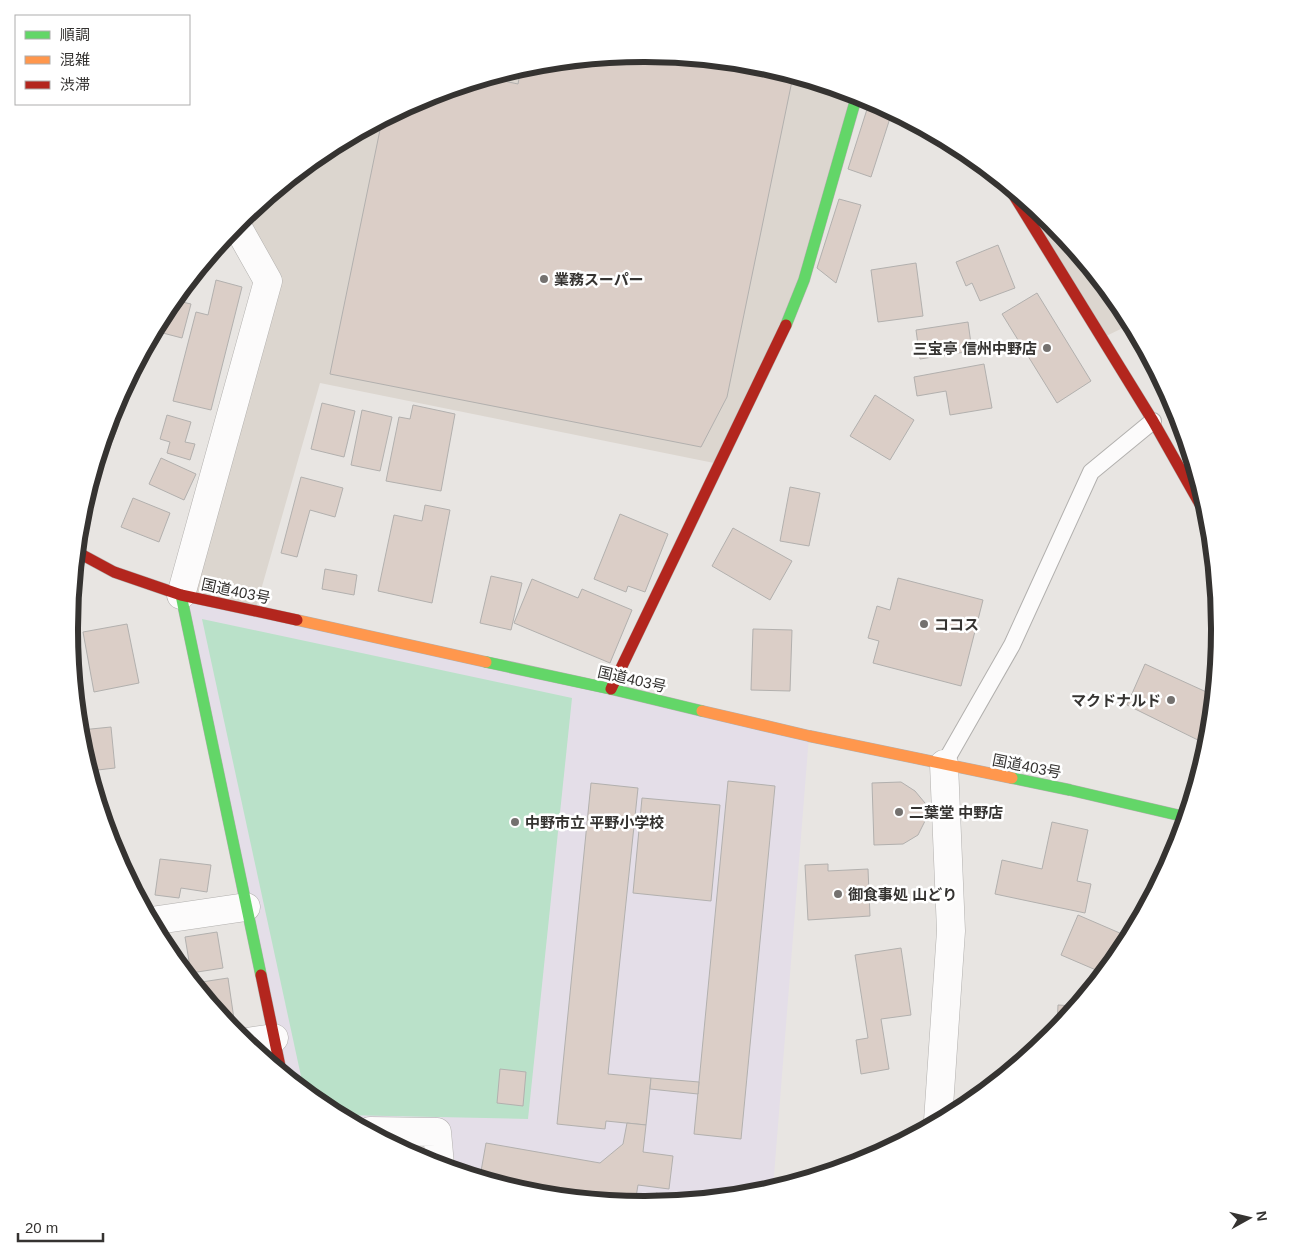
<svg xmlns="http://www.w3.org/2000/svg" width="1289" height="1258" font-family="Helvetica,'Noto Sans JP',sans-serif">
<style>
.built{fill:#dcd6cf}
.education{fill:#e4dee8}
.green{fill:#bae1c9}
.building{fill:#dbcec7;stroke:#b2b0ae}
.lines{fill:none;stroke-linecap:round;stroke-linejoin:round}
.lane-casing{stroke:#b2b0ae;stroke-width:18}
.street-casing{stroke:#b2b0ae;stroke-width:29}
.fast-casing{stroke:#b2b0ae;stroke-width:12}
.slow-casing{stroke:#b2b0ae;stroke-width:12}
.jam-casing{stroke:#b2b0ae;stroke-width:12}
.lane{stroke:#fcfbfb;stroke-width:16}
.street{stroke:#fcfbfb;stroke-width:28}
.fast{stroke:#63d668;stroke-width:11}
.slow{stroke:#ff974d;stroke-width:11}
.jam{stroke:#b3261e;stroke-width:11}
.poi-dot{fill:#74716f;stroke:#fff;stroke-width:2}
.labels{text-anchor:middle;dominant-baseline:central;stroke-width:5;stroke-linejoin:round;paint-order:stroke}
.poi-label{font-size:15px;font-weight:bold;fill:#353331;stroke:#fff;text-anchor:start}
.street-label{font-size:15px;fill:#353331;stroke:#fff}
.rim{fill:none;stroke:#353331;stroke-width:6}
</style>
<rect width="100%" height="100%" fill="#e8e5e2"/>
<g class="built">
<polygon points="645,54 757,65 856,95 804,280 719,464 320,383 255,611 181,595 268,281 238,222 325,151 425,97 533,65"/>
<polygon points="1010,189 1051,222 1123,310 1131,324 1102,338"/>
</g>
<polygon class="education" points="181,595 809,736 773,1188 756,1193 645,1204 532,1193 440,1165 437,1132 370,1131 325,1107 281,1071"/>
<polygon class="green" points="202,619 572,698 528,1119 340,1115 325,1107 304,1090"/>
<g class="building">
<polygon points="645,54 757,65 793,76 727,397 701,447 330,374 382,120 425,97 490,78 518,84 521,68 533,65"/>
<polygon points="869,103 884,108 892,112 871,177 848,169"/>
<polygon points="839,199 861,205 836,283 817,268"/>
<polygon points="998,245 1015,288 980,301 972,283 966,286 956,262"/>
<polygon points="916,263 923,316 878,322 871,270"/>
<polygon points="216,280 242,287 211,410 173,401 196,312 208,315"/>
<polygon points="1037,293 1091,381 1057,403 1002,314"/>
<polygon points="174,300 191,304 182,338 155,331 166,309"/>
<polygon points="968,322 972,351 920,359 916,330"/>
<polygon points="984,364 992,408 950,415 946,391 917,396 914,377"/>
<polygon points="875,395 914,420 890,460 850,436"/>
<polygon points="322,403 355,411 344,457 311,449"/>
<polygon points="413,405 455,414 441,491 386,481 399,417 410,419"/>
<polygon points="362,410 392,417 380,471 351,465"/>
<polygon points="167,415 191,422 185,442 195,444 190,460 167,453 170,442 160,439"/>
<polygon points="110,420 119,424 84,514 82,513"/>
<polygon points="161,458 196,474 184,500 149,484"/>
<polygon points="301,477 343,488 335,517 310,510 297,557 281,553"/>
<polygon points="790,487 820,493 809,546 780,541"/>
<polygon points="133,498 170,513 159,542 121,527"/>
<polygon points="425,505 450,510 432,603 378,591 394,515 422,521"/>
<polygon points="620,514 668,534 645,592 628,586 626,592 594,579"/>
<polygon points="733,528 792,561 770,600 712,566"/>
<polygon points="325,569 357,575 354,595 322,589"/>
<polygon points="491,576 522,583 511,630 480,623"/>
<polygon points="898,578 983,600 961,686 873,663 879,641 868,638 877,606 890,610"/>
<polygon points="532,579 578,598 582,589 632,610 610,663 514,623"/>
<polygon points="127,624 139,683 94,692 83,632"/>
<polygon points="753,629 792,630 790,691 751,690"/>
<polygon points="1145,664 1213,695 1208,745 1127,705"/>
<polygon points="111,727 115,768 89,771 83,750 81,730"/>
<polygon points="728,781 775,786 741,1139 694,1134"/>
<polygon points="901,782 915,791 925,803 925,821 918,835 903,844 874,845 872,783"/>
<polygon points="591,783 638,788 608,1074 651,1078 646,1125 606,1121 605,1129 557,1124"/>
<polygon points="642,798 720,805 711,901 633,893"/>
<polygon points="1052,822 1088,830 1077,881 1091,884 1085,913 995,894 1002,860 1042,869"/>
<polygon points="160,859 211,865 207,892 181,888 179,898 155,895"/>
<polygon points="828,864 828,871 868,869 870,916 808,920 805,865"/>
<polygon points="1078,915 1129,937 1123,949 1103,973 1061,955"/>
<polygon points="217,932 223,968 191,973 185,937"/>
<polygon points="901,948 911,1015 881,1019 889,1069 861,1074 856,1040 868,1038 855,955"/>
<polygon points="228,978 234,1019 225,1020 195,983"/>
<polygon points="1058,1005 1074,1006 1074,1008 1057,1029"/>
<polygon points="500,1069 526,1072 523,1106 497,1103"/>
<polygon points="651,1078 699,1082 698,1094 650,1089"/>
<polygon points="627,1123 646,1125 643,1152 673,1156 669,1189 638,1185 635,1203 532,1193 480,1177 486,1143 600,1163 623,1144"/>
<polygon points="656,1193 689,1200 654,1203"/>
</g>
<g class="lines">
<defs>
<polyline id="lane" points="944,764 1012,645 1091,472 1153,421"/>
<g id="street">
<polyline points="181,595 268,281 236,224"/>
<polyline points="151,921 246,907"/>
<polyline points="246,1042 274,1038"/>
<polyline points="938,1121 951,931 944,764"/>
<polyline points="370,1131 437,1132 440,1165"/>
</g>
<g id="fast">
<polyline points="786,325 804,280 855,102 856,95"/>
<polyline points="181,595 261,975"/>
<polyline points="486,662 611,689 702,711"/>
<polyline points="1012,778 1070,790 1186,817"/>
</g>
<g id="slow">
<polyline points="297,620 486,662"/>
<polyline points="702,711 809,736 1012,778"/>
</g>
<g id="jam">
<polyline points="1010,189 1153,421 1209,520"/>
<polyline points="77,552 114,572 181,595 297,620"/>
<polyline points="611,689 786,325"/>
<polyline points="261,975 281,1071"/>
</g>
</defs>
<use href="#lane" class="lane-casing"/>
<use href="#street" class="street-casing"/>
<use href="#fast" class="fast-casing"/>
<use href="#slow" class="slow-casing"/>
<use href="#jam" class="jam-casing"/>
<use href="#lane" class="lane"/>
<use href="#street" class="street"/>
<use href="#fast" class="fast"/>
<use href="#slow" class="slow"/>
<use href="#jam" class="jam"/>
</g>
<g class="poi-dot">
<circle cx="544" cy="279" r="5"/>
<circle cx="1047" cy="348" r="5"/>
<circle cx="924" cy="624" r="5"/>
<circle cx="1171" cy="700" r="5"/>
<circle cx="899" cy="812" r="5"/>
<circle cx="515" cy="822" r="5"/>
<circle cx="838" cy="894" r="5"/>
</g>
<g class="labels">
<g class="poi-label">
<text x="554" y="279">業務スーパー</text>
<text x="1037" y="348" text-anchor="end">三宝亭 信州中野店</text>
<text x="934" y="624">ココス</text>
<text x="1161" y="700" text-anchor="end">マクドナルド</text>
<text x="909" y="812">二葉堂 中野店</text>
<text x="525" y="822">中野市立 平野小学校</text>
<text x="848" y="894">御食事処 山どり</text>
</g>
<g class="street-label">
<text transform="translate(236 591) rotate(12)">国道403号</text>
<text transform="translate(632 679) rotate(13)">国道403号</text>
<text transform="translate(1027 766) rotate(11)">国道403号</text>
</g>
</g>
<path d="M0 0H1289V1258H0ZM644 62H645A566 566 0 0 1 1211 628V630A566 566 0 0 1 645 1196H644A566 566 0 0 1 78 630V628A566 566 0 0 1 644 62Z" fill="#fff" fill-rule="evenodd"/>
<path class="rim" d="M644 62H645A566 566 0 0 1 1211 628V630A566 566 0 0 1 645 1196H644A566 566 0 0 1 78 630V628A566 566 0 0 1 644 62Z"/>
<rect x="15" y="15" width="175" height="90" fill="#ffffff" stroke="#aeadad"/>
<rect x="25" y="31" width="25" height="8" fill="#63d668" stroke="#aeadad"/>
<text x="60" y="40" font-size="15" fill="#353331">順調</text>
<rect x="25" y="56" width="25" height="8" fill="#ff974d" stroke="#aeadad"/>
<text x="60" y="65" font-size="15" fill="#353331">混雑</text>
<rect x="25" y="81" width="25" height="8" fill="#b3261e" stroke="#aeadad"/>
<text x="60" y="90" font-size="15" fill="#353331">渋滞</text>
<g transform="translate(1249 1218) rotate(82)" stroke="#ffffff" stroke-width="4" paint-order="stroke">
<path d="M0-4L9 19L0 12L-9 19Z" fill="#353331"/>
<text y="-8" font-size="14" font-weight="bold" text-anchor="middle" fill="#353331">N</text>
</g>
<path d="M18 1233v8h85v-8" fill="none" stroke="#353331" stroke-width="2.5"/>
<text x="25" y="1233" font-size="15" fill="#353331" stroke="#ffffff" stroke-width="4" paint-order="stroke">20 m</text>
</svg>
